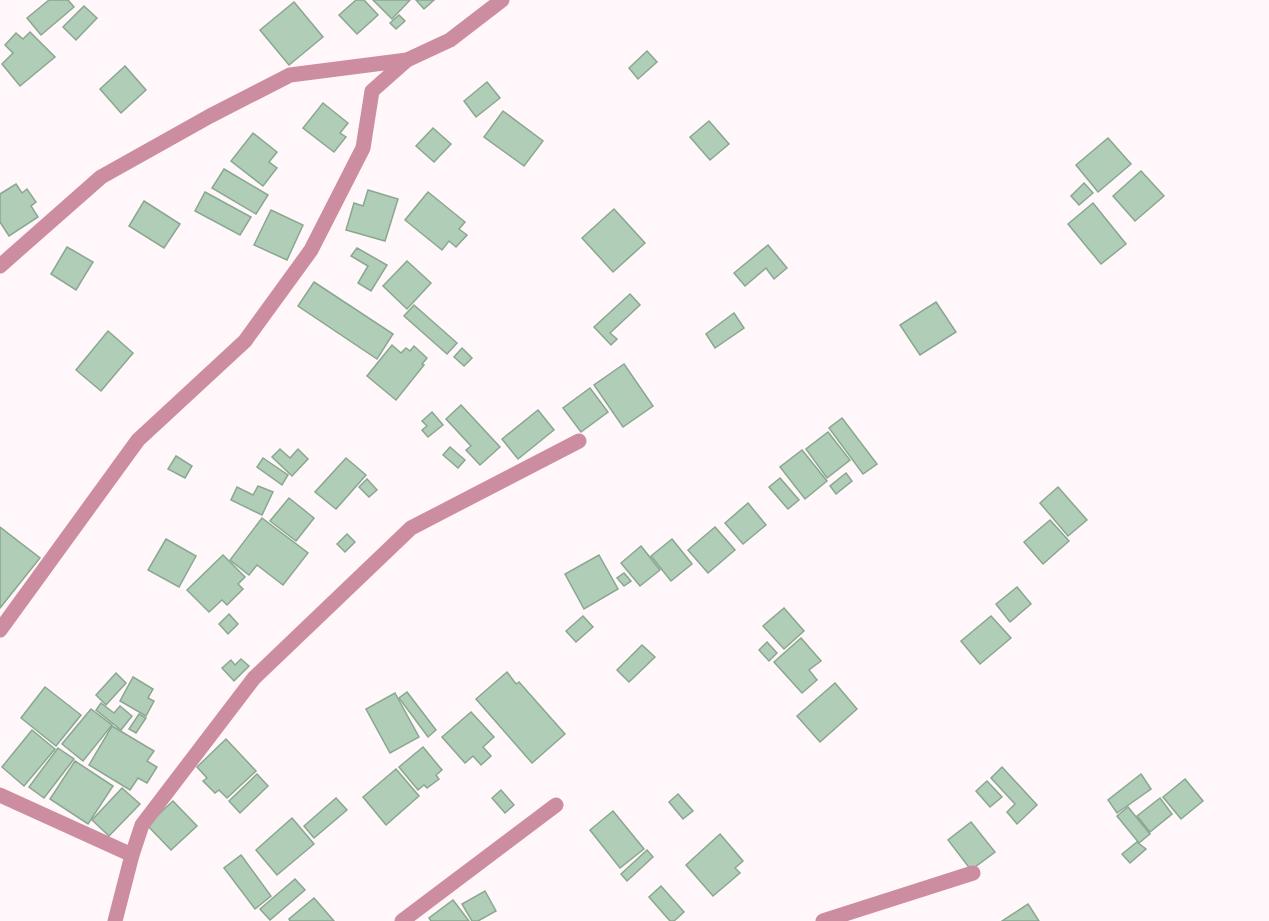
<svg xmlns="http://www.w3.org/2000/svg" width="1269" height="921" font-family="'Open Sans',sans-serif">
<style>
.building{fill:#b0cdb7;stroke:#8aa791;stroke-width:1.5}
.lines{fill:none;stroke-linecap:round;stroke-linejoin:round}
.minor{stroke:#cd8da0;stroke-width:15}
</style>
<rect width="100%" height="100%" fill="#fff7f9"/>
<g class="building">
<polygon points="49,0 68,0 74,7 41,35 27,18"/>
<polygon points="356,0 364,0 378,15 357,34 339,15"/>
<polygon points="373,0 410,0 392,19"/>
<polygon points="416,0 434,0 424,9"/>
<polygon points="294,2 323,37 289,65 260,30"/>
<polygon points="84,6 97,18 76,40 63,27"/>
<polygon points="399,15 405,21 396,29 390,23"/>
<polygon points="30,32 55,57 20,86 2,64 13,53 5,45 16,33 23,39"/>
<polygon points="647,51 657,62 638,79 629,68"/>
<polygon points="125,66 146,90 121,113 100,89"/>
<polygon points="487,82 500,98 476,117 464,101"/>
<polygon points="323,103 348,123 340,133 346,137 334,152 303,128"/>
<polygon points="503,111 543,141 524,166 484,137"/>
<polygon points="709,121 729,144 710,160 690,137"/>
<polygon points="433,128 451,144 434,162 416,146"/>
<polygon points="253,133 277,152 269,162 277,168 263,186 231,161"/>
<polygon points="1108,138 1131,164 1098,192 1076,165"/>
<polygon points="224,169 268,195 256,214 212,188"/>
<polygon points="1141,171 1164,196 1135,221 1113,196"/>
<polygon points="1084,183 1093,193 1079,205 1071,196"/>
<polygon points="16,184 22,193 27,189 36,202 31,206 38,217 9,236 0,222 0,194"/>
<polygon points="368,190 398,199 385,241 346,230 354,203 363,206"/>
<polygon points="205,192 251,217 240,235 195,211"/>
<polygon points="428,192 465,222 459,229 467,235 456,247 449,241 442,250 405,220"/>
<polygon points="144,201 180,224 164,248 129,226"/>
<polygon points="1093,203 1126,244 1101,264 1068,224"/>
<polygon points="614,209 645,243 613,272 582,238"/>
<polygon points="271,210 303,225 287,260 254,245"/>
<polygon points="768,245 787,268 774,279 766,268 745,286 734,273"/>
<polygon points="67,247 93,262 76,290 51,274"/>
<polygon points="357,248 387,265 371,291 358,283 368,266 351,256"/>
<polygon points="407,261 431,283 407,309 383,286"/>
<polygon points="314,282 393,334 377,359 298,306"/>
<polygon points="630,294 640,305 610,333 617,339 611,345 594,327"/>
<polygon points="936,302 956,332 920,355 900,325"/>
<polygon points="414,305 457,343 447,354 404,316"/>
<polygon points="734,313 744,328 715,348 706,334"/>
<polygon points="108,331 133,353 101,391 76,370"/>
<polygon points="392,345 401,353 406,348 410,351 414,346 427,358 422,364 424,365 396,400 367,376"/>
<polygon points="462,348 472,358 464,366 454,357"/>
<polygon points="624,364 653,406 623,427 594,385"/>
<polygon points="590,388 608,412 581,432 563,408"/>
<polygon points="461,405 500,447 480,465 466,450 471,446 446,419"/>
<polygon points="538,410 554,430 518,459 502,439"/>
<polygon points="432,412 443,425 428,437 422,430 427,426 422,421"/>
<polygon points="842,418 877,464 863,474 829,428"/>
<polygon points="828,432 850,460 827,478 806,449"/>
<polygon points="450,447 465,460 458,468 443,455"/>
<polygon points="280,449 290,458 298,449 308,459 292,476 272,457"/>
<polygon points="802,450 827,481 805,499 780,467"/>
<polygon points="176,456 192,466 185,478 168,469"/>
<polygon points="263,458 288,475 282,485 257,467"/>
<polygon points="346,458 366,475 336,509 315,492"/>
<polygon points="846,473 852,481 836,494 830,486"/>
<polygon points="780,478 799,500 788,509 769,487"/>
<polygon points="367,479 377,490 369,497 359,487"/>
<polygon points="258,486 273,492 262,515 231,500 237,487 253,495"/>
<polygon points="1058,487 1087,520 1068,536 1040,503"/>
<polygon points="289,498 314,518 296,541 270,521"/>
<polygon points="748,503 766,525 743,544 725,523"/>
<polygon points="262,518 308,553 283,585 257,565 249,575 230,560"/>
<polygon points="1050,520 1069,541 1043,564 1024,542"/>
<polygon points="0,527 40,558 0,608"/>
<polygon points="715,527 735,550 708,573 688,550"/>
<polygon points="347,534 355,542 345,552 337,544"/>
<polygon points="166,539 196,556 179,587 148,570"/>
<polygon points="672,539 692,564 671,581 651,556"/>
<polygon points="641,546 660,570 640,586 621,563"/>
<polygon points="223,555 245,577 238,584 243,589 227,605 222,600 209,612 187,590"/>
<polygon points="599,555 618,589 584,609 565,574"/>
<polygon points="624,573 631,581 624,586 617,578"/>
<polygon points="1017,587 1031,604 1010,622 996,604"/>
<polygon points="784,608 804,631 784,649 763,626"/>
<polygon points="229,614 238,624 228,634 219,624"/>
<polygon points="583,616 593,627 576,642 566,631"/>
<polygon points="991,616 1011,638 980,664 961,641"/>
<polygon points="801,638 821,661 809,670 817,680 802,693 774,662"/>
<polygon points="767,642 777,653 769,661 759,650"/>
<polygon points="642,645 655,657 629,682 617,670"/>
<polygon points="241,659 249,666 234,681 222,668 231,660 235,665"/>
<polygon points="507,672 516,684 519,682 565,734 532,763 476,699"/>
<polygon points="116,673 126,683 106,705 96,695"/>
<polygon points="133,677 153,689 148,698 154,701 146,716 120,701"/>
<polygon points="835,683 857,709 820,742 797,716"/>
<polygon points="45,687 81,715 56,746 21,718"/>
<polygon points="407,692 436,730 428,737 399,698"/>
<polygon points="395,693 419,737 390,753 366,709"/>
<polygon points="101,703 114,713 120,706 132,716 121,730 96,710"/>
<polygon points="91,709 112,725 83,761 62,744"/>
<polygon points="471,712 494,737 483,747 491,756 481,765 473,756 465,763 442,737"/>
<polygon points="139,714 146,718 136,733 129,729"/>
<polygon points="112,726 154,751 147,761 157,767 147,783 138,778 130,790 89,765"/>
<polygon points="32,730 55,749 24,786 2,767"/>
<polygon points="226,739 256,771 227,798 219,790 215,793 203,781 207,778 197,767"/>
<polygon points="423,747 442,770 436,775 439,779 427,788 424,785 418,790 399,767"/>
<polygon points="58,748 74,759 44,798 29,787"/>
<polygon points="75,761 113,786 88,824 50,799"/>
<polygon points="1002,767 1037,805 1017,824 1007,812 1015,804 991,778"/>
<polygon points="396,769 419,796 386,825 363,797"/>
<polygon points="257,774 268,786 240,813 229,801"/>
<polygon points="1141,774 1151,789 1117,813 1108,800"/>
<polygon points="1185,779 1203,801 1181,819 1163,797"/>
<polygon points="987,781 1002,797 990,807 976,791"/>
<polygon points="122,788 140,804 109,836 92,820"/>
<polygon points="501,790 514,805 505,813 492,798"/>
<polygon points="678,794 693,811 683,819 669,802"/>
<polygon points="336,798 347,810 314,838 304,826"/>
<polygon points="1160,798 1172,814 1150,832 1137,816"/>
<polygon points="173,801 197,826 171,850 147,825"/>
<polygon points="1128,807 1150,834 1139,843 1117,816"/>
<polygon points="613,811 644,849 620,868 590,830"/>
<polygon points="292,818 314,844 277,875 256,850"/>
<polygon points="971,822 995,852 971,870 948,840"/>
<polygon points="720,834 743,861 735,868 740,873 713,896 686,865"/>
<polygon points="1137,842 1146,849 1130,863 1122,854"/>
<polygon points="647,850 653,857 627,881 621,874"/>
<polygon points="241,855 271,896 255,909 224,868"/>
<polygon points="295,879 305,890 270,920 260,909"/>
<polygon points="661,886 684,912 674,921 670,921 649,897"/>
<polygon points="485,891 496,911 478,921 472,921 462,904"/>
<polygon points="314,898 334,921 290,921 289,919"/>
<polygon points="453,900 469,921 431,921 429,918"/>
<polygon points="1028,904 1039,921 1002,921"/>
</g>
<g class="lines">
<g class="minor">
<polyline points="0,266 101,177 210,116 290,75 407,60 450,40 502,0"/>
<polyline points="0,630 138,440 245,341 311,250 363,148 372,91 407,60"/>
<polyline points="0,795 132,855"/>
<polyline points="115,921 132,855 142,825 254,678 411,528 579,441"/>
<polyline points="402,921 556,805"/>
<polyline points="823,921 973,873"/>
</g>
</g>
</svg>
